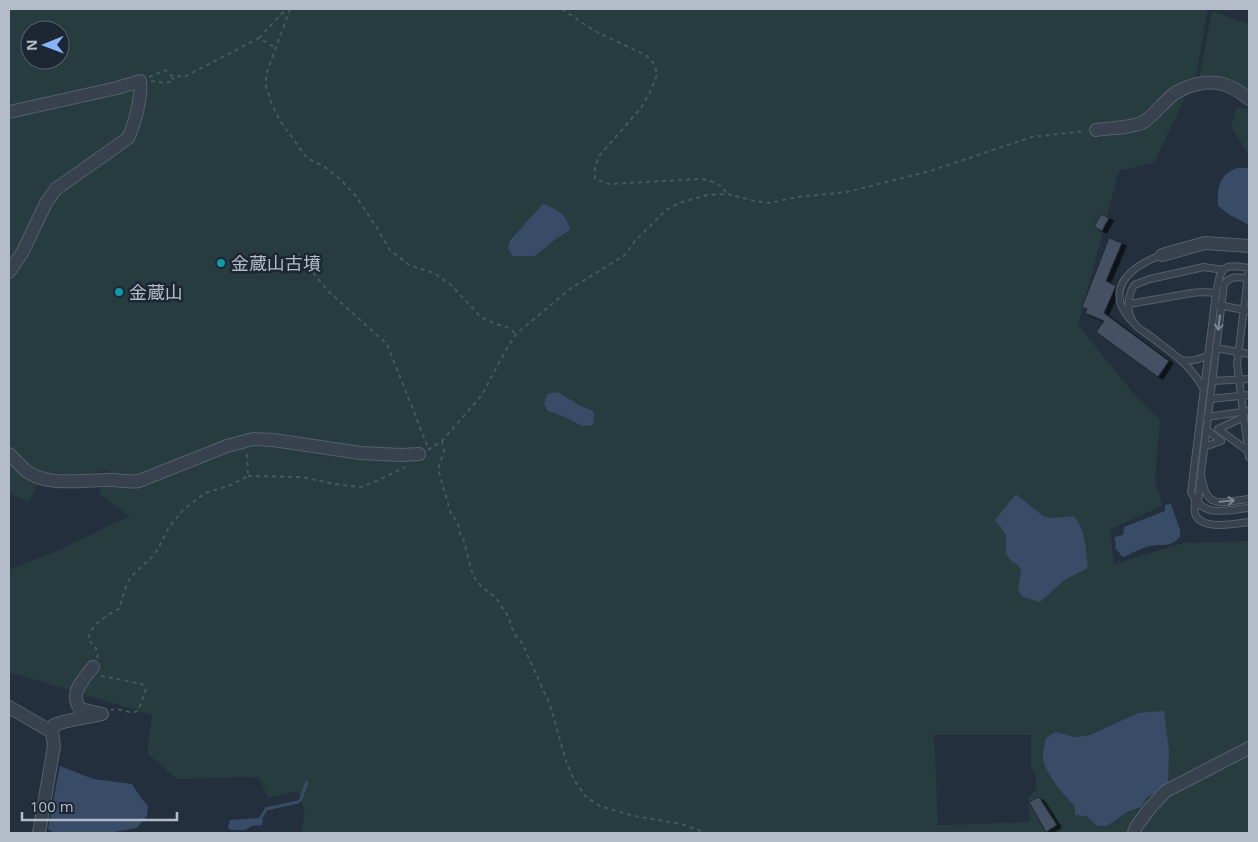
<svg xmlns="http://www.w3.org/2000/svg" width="1258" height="842" font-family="'Open Sans','Noto Sans JP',sans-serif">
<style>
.green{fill:#263c3f;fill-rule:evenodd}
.water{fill:#394c67}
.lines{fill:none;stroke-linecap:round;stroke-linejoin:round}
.stream{stroke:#394c67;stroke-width:3}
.building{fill:#455162;stroke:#1f2835;filter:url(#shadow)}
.service-casing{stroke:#565f6c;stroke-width:8}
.minor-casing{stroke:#565f6c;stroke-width:14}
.path{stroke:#44595c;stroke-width:2;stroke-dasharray:4 4;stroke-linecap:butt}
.service{stroke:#38414e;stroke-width:6}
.minor{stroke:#38414e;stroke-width:12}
.oneway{stroke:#7c8592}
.culture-dot{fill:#0f9aa8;stroke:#1d2633;stroke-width:2}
.labels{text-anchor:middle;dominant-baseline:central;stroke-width:5;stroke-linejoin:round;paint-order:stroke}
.poi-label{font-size:18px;fill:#b4bcc9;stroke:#1d2633;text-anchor:start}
</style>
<defs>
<filter id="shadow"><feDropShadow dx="4.5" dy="2.5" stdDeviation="0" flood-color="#0009"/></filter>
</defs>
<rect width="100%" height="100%" fill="#242f3e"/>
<g class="green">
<path d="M 9,9 L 1208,9 L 1196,75 L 1154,163 L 1119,171 L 1078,325 L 1133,393 L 1160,420 L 1155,483 L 1163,505 L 1110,530 L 1114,564 L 1184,543 L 1249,541 L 1249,833 L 301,833 L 305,814 L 298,791 L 268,798 L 258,777 L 177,779 L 147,753 L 152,715 L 9,672 L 9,570 L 56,551 L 130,516 L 98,494 L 109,470 L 78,475 L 43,472 L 29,503 L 9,493 ZM 30,30 L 60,30 L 60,60 L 30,60 ZM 524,226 L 570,230 L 557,238 L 535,256 L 512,256 C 505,242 512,234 524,226 ZM 558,392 L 579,405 L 593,411 L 594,415 L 582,426 L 565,417 L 548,411 ZM 1016,494 L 1043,516 L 1051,518 L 1073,516 L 1088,568 L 1063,581 L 1052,590 L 1021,572 L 1019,566 L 1010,560 L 1006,553 L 1006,535 ZM 1138,713 L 1163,790 L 1147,797 L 1141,807 L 1127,812 L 1107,826 L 1097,826 L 1087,816 L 1066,798 L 1043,758 L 1046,738 L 1056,732 L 1075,737 L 1090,735 ZM 934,735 L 1031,735 L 1031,767 L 1036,776 L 1036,789 L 1028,798 L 1030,822 L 938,825 Z"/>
<polygon points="1212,11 1249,24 1249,94 1199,79"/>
<polygon points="1237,108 1249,109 1249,154 1231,127"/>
</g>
<g class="water">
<path d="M 1237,168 L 1249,168 L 1249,225 L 1230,215 L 1218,206 C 1217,188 1219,175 1237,168 Z"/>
<path d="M 543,204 C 559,210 566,214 570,230 L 557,238 L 535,256 L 512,256 L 508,248 L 510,240 Z"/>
<polygon points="558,392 579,405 593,411 594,415 593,425 582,426 565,417 548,411 544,404 547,394"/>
<path d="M 1016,494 L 1043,516 L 1051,518 L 1073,516 C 1086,527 1086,552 1088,568 L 1063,581 L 1040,602 L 1023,597 L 1018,591 L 1021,572 L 1019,566 L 1010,560 L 1006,553 L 1006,535 L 995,520 Z"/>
<path d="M 1171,504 L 1180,530 L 1180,537 C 1168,549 1163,543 1150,546 C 1140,548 1132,554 1123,557 L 1115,548 L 1116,544 L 1114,537 L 1123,535 L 1124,527 L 1165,511 L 1165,505 Z"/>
<path d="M 1164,711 L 1169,751 L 1168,782 L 1163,790 L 1147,797 L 1141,807 L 1127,812 L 1107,826 L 1097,826 L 1087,816 L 1075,815 L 1075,806 C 1064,796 1046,774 1043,759 C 1042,753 1045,744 1046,738 L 1056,732 L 1075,737 L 1090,735 L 1138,713 Z"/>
<polygon points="60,766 93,779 132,784 141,798 148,806 147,816 137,828 108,833 55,833 48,829"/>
<polygon points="260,818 263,819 262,825 252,826 245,830 231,830 228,828 230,820"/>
</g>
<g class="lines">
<polyline class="stream" points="259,821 266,809 298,802 301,799 307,782"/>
</g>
<g class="building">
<polygon points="1101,214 1109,218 1102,231 1094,227"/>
<polygon points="1109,238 1122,243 1106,281 1116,286 1104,313 1169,361 1158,377 1096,332 1104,321 1085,313 1087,309 1082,307"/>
<polygon points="1039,797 1057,825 1046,832 1029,802"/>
</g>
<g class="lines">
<defs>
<g id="service">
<path d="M 1249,279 C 1239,277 1231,275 1224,284 L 1201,474 C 1206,511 1220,502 1249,499"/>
<polyline points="1129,304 1192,293 1202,292 1216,293"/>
<polyline points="1219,305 1249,311"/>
<path d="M 1130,319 C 1103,288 1133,265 1162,255"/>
<polyline points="1216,348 1249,354"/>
<path d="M 1182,360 C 1191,362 1199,359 1207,356"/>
<polyline points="1212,381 1249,379"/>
<path d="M 1203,388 C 1192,367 1174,354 1154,339 C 1148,334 1138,329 1133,322 C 1126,311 1128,295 1134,285 L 1150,279 L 1204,267 L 1223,270"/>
<polyline points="1210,399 1249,395"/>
<polyline points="1207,417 1249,411"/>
<polyline points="1244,417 1218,429 1248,451"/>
<polyline points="1204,447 1221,441 1206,429"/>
<path d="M 1249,457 L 1237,364 L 1249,268 C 1222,263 1221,267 1216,293 L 1191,492 C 1203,519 1225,510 1249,508"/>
<path d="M 1195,501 C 1195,505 1194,510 1195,513 C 1200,531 1235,524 1249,522"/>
<polyline points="1198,505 1200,481"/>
</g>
<g id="minor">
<path d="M 9,112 L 117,88 L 140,81 C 142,96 135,124 128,138 L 56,189 L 46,203 L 22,253 L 9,272"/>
<path d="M 1096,130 C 1109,128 1135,128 1145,121 C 1156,113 1163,102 1174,94 C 1187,85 1207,80 1222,84 C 1232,86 1241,93 1249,99"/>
<polyline points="1162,255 1205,243 1249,246"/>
<path d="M 9,454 C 14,459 20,465 25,470 C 46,487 80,480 105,480 C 117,479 127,483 139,481 L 227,446 L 253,439 L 273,440 L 361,453 L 401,455 L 419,454"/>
<polyline points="9,707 52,732"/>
<path d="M 39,833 L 54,746 L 52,732 L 54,725 C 69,719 86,718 102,714 L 80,709 C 69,693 83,680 93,667"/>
<polyline points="1134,833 1136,827 1150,808 1166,791 1249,748"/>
</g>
</defs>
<use href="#service" class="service-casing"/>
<use href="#minor" class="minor-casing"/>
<g class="path">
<polyline points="290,9 266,75 266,86 271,102 280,121 307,158 325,167 341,180 355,195 375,225 390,250 409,265 434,273 451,285 481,317 496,324 509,328 516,334"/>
<path d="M 562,9 L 593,30 L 647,56 L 655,65 L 657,75 L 651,90 L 641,108 L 599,156 L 595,168 L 595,179 L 609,184 L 700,179 C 713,181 720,183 727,194"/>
<polyline points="259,38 286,9"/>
<polyline points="149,77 166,70 170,75 184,77 259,38 276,48"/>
<polyline points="151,81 166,83 174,80 170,75"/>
<polyline points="298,254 328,291 387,344 427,445"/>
<polyline points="442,441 444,451 438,469 451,514 458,523 460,533 463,538 473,576 482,587 495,597 508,616 514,634 522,643 550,705 566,761 574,780 586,797 600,806 634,816 682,824 706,833"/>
<polyline points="428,450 442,441 482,395 503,355 516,334 570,289 625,255 635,241 666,210 679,203 707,195 727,194 755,201 770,203 797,197 847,192 930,171 1032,137 1084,131"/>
<polyline points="248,476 302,477 334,484 361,487 379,480 405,467"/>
<path d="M 97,658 L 98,654 L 95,646 L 88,640 C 90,625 106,615 119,609 L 127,583 L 133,575 L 151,558 L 158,549 L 169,527 L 183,510 L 205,493 L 231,485 L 248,476 L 247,453"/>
<path d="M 101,676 L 142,684 L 146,689 L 138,711 C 129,715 121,707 111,710"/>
</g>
<use href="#service" class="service"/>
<use href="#minor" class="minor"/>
</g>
<defs><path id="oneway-shaft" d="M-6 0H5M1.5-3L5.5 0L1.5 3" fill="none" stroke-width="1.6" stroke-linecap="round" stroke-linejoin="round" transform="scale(1.25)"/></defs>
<g class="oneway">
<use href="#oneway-shaft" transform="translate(1219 323) rotate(97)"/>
<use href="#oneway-shaft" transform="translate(1227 501) rotate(-5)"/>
</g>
<g class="culture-dot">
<circle cx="221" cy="263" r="5"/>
<circle cx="119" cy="292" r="5"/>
</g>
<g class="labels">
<g class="poi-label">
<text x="231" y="263">金蔵山古墳</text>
<text x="129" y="292">金蔵山</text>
</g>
</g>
<rect width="1258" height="842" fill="none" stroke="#b4bcc9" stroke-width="20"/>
<g transform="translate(45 45) rotate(269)"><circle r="24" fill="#1d2633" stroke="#59626f"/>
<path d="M0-4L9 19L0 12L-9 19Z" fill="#8ab4f8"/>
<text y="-8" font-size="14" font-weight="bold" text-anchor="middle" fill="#b4bcc9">N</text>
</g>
<path d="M22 812v8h155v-8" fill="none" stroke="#b4bcc9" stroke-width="2.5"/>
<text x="30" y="812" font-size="15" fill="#b4bcc9" stroke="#1d2633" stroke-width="4" paint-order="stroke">100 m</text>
</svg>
